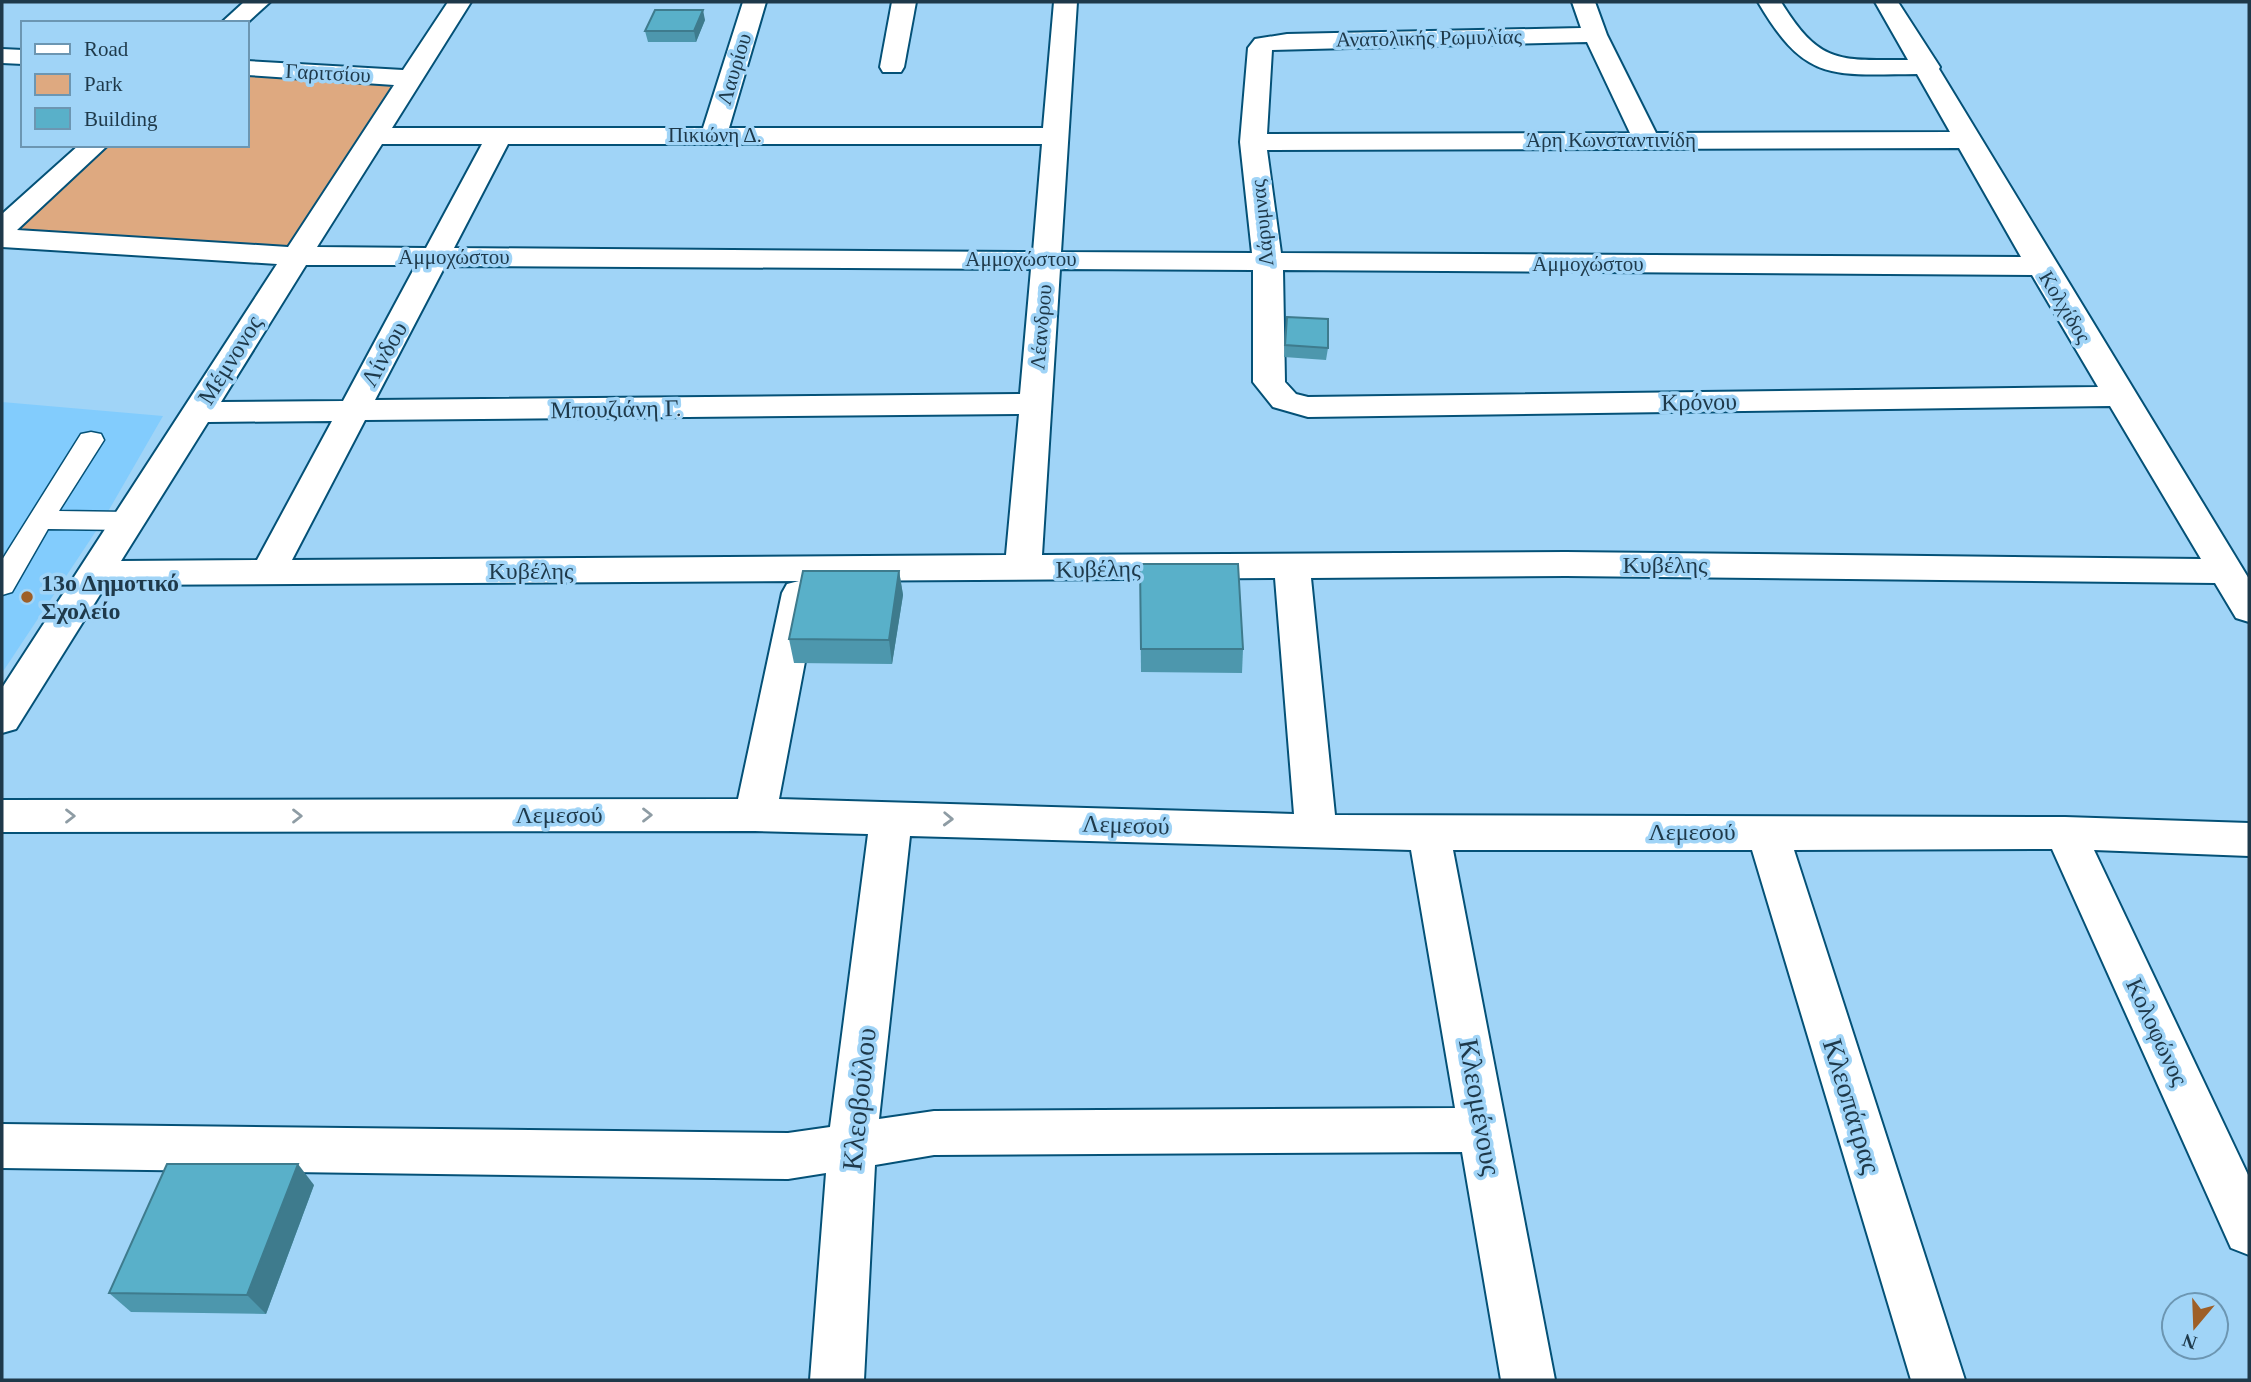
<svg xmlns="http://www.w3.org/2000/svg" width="2251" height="1382" font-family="'Times New Roman',serif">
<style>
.built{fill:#82ccfd}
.green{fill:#dea980}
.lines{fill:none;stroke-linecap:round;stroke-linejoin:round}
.service-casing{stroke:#045177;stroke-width:3}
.minor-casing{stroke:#045177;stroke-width:4}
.service{fill:#fff;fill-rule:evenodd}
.minor{fill:#fff;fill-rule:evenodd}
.wall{fill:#4d97ad}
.shaded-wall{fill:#3e7b8d}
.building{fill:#59b0c9;stroke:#3e7b8d;stroke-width:2}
.oneway{stroke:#8e9ca4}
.poi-dot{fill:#9e5f27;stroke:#a0d4f7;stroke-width:2.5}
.labels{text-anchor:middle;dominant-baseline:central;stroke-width:7;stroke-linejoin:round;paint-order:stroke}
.far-street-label{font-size:21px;fill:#1e394a;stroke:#a0d4f7}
.street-label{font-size:24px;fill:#1e394a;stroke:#a0d4f7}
.poi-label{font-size:24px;font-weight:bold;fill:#1e394a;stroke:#a0d4f7;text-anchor:start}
.near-street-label{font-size:28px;fill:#1e394a;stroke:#a0d4f7}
</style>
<rect width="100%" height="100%" fill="#a0d4f7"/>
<polygon class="built" points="2,402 163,416 102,522 2,673"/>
<polygon class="green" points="247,68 409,78 296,256 2,238 2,229 95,145 247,145"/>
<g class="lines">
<defs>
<polygon id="service" points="91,432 101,434 104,440 59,511 128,512 138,514 142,521 138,528 128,530 48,529 12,592 2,595 2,560 81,434"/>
<g id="minor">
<polygon points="244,2 270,2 247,23 221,23"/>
<path d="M 448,2 L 471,2 L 392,128 L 703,128 L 743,2 L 766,2 L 729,128 L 1043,128 L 1054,2 L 1077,2 L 1061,252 L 1252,253 L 1240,142 L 1248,48 L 1255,39 L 1287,34 L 1581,28 L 1572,2 L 1595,2 L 1607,35 L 1656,133 L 1950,132 L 1917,74 C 1830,75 1805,82 1758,2 L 1781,2 C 1820,65 1839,60 1908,60 L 1875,2 L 1898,2 L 1940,67 L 1939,69 L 2249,579 L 2249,622 L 2236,618 L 2215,583 L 1566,576 L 1311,578 L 1335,815 L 2065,817 L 2249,823 L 2249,856 L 2094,850 L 2249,1177 L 2249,1255 L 2231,1248 L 2052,849 L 1794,850 L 1965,1380 L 1911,1380 L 1752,850 L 1453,850 L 1555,1380 L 1501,1380 L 1462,1152 L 934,1155 L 875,1165 L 864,1380 L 810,1380 L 826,1173 L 788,1179 L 2,1168 L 2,1124 L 788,1133 L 830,1127 L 868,834 L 755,831 L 2,832 L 2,800 L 738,799 L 782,593 L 787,584 L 799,581 L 106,585 L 16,729 L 2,733 L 2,688 L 277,264 L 2,247 L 2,214 L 79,145 L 108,145 L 17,230 L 288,247 L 394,85 L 247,75 L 247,61 L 403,70 ZM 1587,42 L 1630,133 L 1267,134 L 1272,50 ZM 382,144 L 482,144 L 426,248 L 317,247 ZM 508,144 L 1042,144 L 1033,252 L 454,248 ZM 1959,148 L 2021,257 L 1281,253 L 1267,150 ZM 306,265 L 416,265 L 343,401 L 221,402 ZM 445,266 L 1031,269 L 1020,394 L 375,400 ZM 1060,269 L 1253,270 L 1253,382 L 1273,407 L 1308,417 L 2110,406 L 2201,559 L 1566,552 L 1042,555 ZM 1283,270 L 2032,275 L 2098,387 L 1308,397 L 1296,394 L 1285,382 ZM 1019,414 L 1006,555 L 292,560 L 365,420 ZM 332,421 L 257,560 L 121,561 L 208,422 ZM 1275,578 L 1294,814 L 779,799 L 818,593 L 813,584 L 801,581 ZM 910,836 L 1411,850 L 1455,1108 L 934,1111 L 879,1119 Z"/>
<polygon points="892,2 916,2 904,67 901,72 883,72 880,67"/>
<polygon points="2,49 23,50 23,64 2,63"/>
</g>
</defs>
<use href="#service" class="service-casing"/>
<use href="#minor" class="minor-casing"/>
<use href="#service" class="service"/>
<use href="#minor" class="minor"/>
</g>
<g class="wall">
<polygon points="705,20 696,42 648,42 645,31"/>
<polygon points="1287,317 1328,348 1326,360 1284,357"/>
<polygon points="1140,564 1243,649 1242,673 1141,672"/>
<polygon points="899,571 903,595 892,664 794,663 789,639"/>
<polygon points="314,1185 266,1314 131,1312 109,1293"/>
</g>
<g class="shaded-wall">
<polygon points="703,10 705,20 696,42 694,31"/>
<polygon points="899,571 903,595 892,664 889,640"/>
<polygon points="298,1164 314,1185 266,1314 247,1295"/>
</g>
<g class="building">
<polygon points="655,10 703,10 694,31 645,31"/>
<polygon points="1287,317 1328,319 1328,348 1285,345"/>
<polygon points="1140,564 1238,564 1243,649 1141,649"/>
<polygon points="803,571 899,571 889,640 789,639"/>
<polygon points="167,1164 298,1164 247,1295 109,1293"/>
</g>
<defs><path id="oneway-chevron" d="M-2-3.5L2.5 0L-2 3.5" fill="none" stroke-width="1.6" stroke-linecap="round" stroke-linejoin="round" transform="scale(1.75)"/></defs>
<g class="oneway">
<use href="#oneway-chevron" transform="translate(647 815)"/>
<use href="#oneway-chevron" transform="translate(70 816)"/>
<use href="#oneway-chevron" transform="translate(297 816)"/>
<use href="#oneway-chevron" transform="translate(948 819) rotate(2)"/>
</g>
<circle class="poi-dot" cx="27" cy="597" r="7"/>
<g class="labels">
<g class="far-street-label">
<text transform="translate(1429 38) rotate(-1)">Ανατολικής Ρωμυλίας</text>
<text transform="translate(734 69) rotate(-73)">Λαυρίου</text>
<text transform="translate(328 73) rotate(3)">Γαριτσίου</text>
<text x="715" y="135">Πικιώνη Δ.</text>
<text x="1611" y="140">Άρη Κωνσταντινίδη</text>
<text transform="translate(1262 223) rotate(-96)">Λάρυμνας</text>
<text x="454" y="257">Αμμοχώστου</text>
<text x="1021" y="259">Αμμοχώστου</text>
<text x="1588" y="264">Αμμοχώστου</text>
<text transform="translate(2065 307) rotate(59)">Κολχίδος</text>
<text transform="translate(1041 327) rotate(-85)">Λέανδρου</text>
</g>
<g class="street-label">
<text transform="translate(384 354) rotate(-61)">Λίνδου</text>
<text transform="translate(230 360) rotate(-58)">Μέμνονος</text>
<text transform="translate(1699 402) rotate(-1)">Κρόνου</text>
<text transform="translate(616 409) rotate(-1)">Μπουζιάνη Γ.</text>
<text x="1665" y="565">Κυβέλης</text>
<text transform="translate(1098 569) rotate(-1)">Κυβέλης</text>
<text x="531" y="571">Κυβέλης</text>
<text x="559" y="815">Λεμεσού</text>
<text transform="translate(1126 825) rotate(2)">Λεμεσού</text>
<text x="1692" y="832">Λεμεσού</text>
<text transform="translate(2157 1032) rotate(65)">Κολοφώνος</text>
</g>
<g class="poi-label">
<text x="41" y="583">13ο Δημοτικό<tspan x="41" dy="28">Σχολείο</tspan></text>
</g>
<g class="near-street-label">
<text transform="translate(859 1099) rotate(-84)">Κλεοβούλου</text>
<text transform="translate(1852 1106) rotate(73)">Κλεοπάτρας</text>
<text transform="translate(1480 1107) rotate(80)">Κλεομένους</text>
</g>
</g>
<rect width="2251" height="1382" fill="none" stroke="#1e394a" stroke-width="7"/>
<rect x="21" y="21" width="228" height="126" fill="#a0d4f7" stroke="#6c96b2" stroke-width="2"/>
<rect x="35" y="44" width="35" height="10" fill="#ffffff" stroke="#6c96b2" stroke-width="2"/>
<text x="84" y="56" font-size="21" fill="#1e394a">Road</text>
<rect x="35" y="74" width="35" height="21" fill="#dea980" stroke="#6c96b2" stroke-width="2"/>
<text x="84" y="91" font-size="21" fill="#1e394a">Park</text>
<rect x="35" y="108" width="35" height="21" fill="#59b0c9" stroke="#6c96b2" stroke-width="2"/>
<text x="84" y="126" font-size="21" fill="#1e394a">Building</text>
<g transform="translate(2195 1326) rotate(199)"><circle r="33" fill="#a0d4f7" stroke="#6c96b2" stroke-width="2"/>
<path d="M0-5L12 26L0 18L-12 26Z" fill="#9e5f27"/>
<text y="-10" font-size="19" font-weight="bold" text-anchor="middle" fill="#1e394a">N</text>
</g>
</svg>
